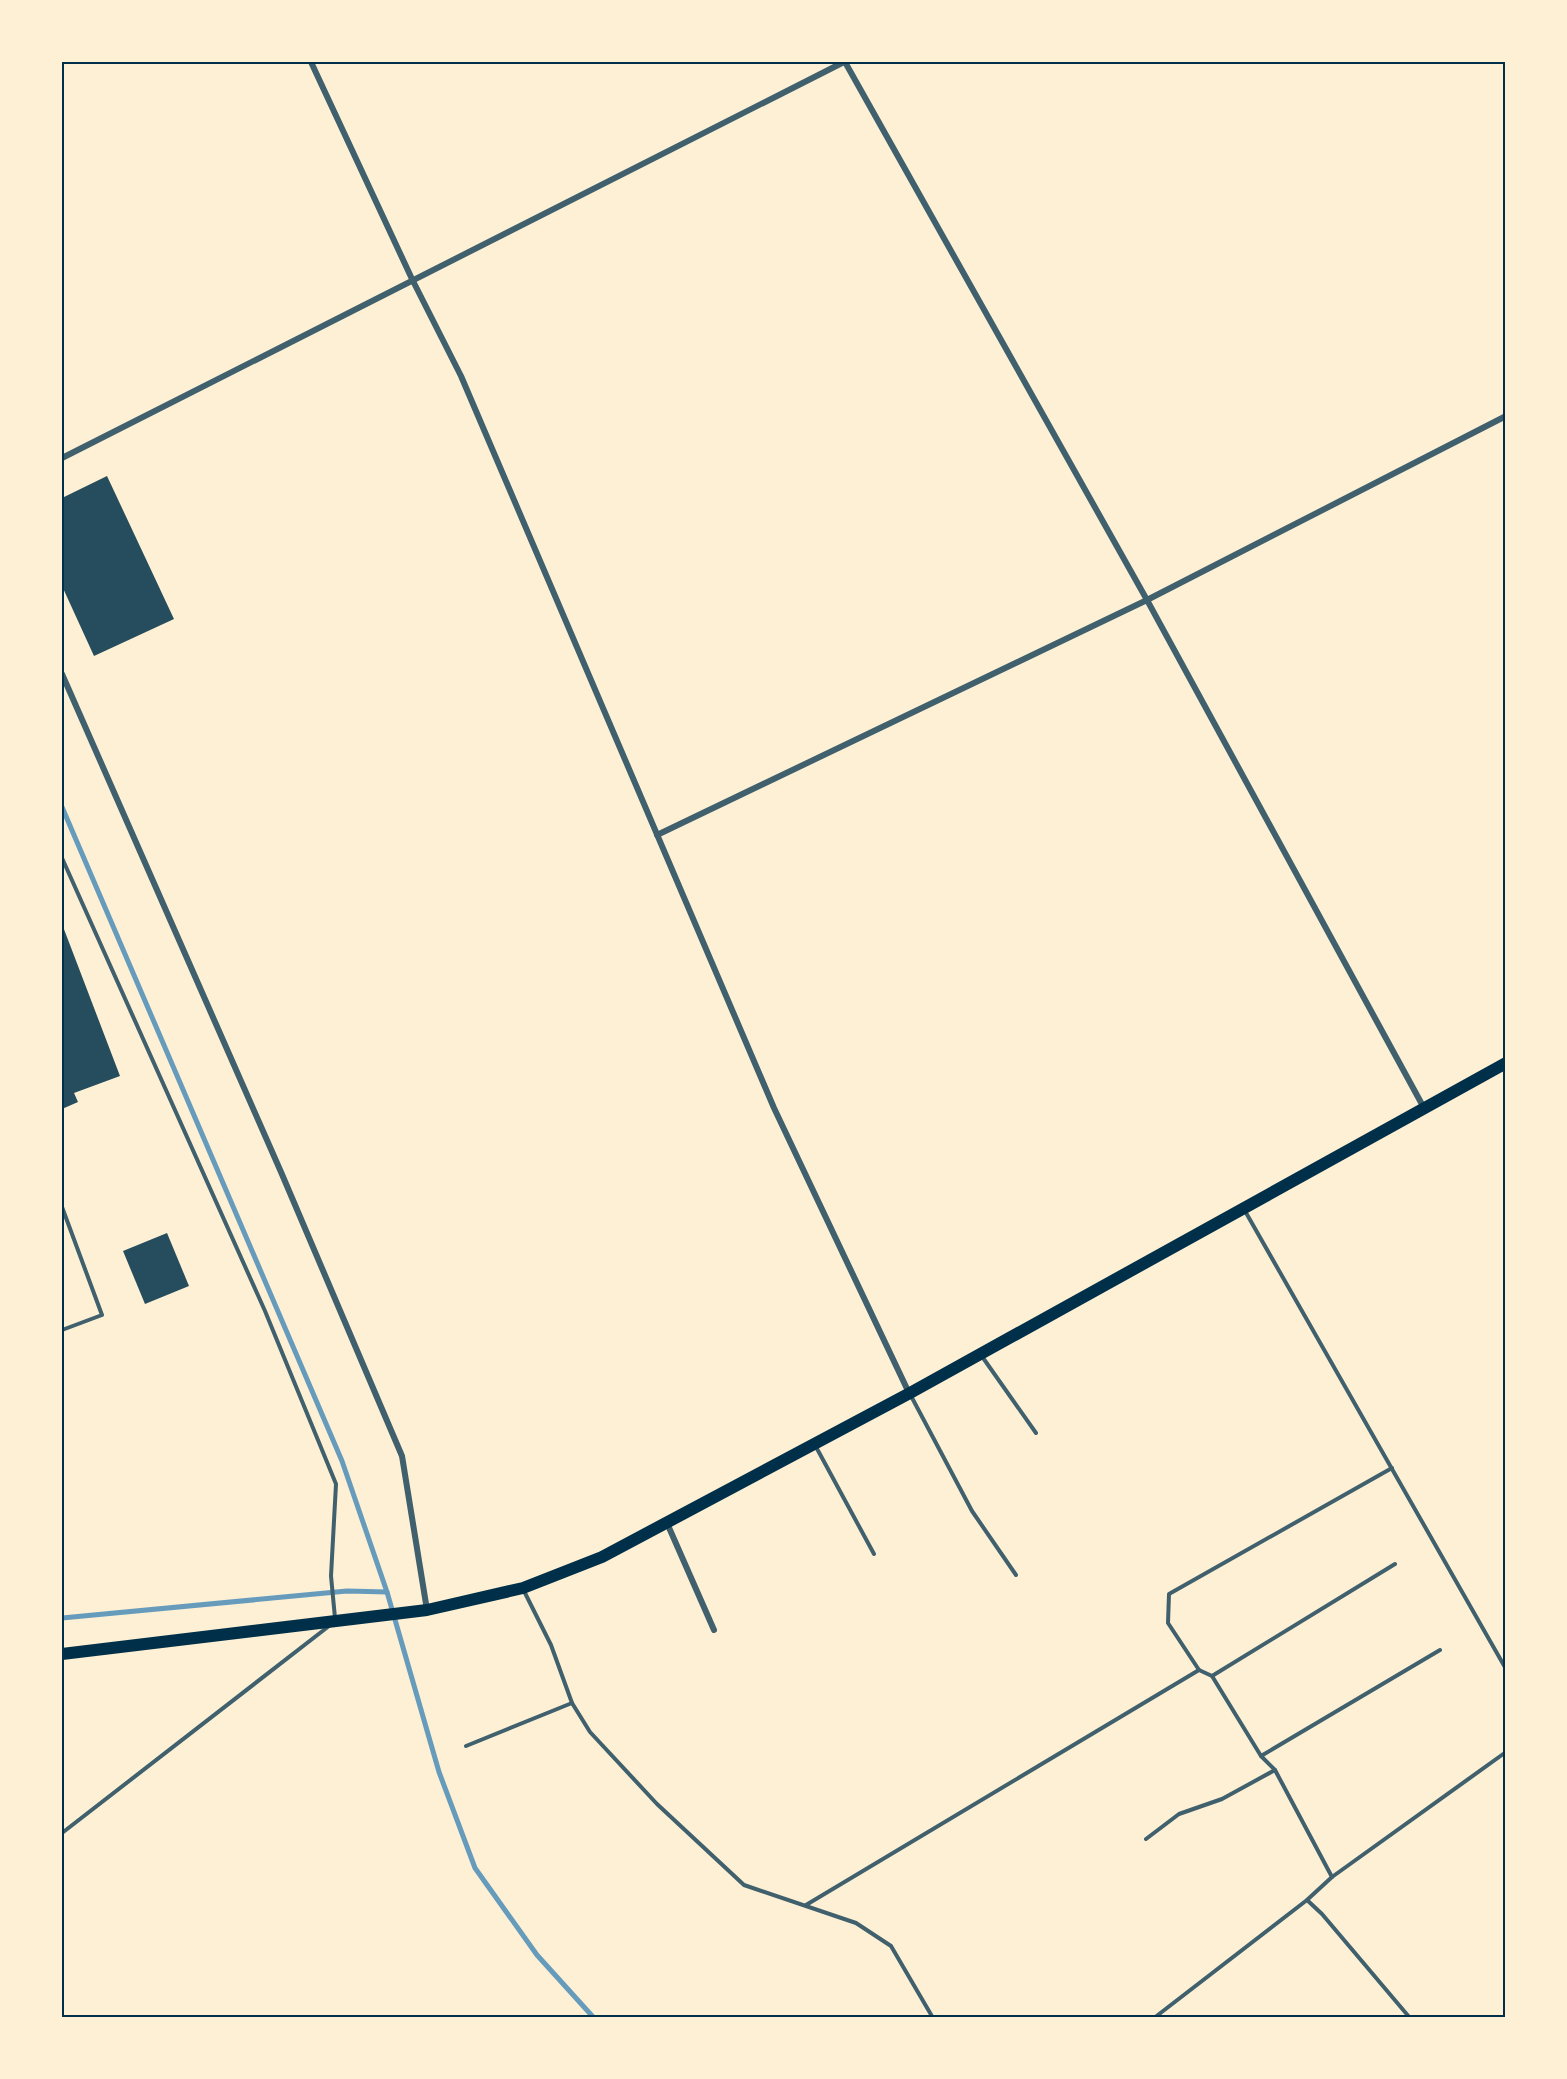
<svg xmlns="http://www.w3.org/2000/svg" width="1567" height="2079" font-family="'DM Sans',sans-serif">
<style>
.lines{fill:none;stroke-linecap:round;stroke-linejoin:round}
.stream{stroke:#669bbc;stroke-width:5}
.building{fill:#264d5e}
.service{stroke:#3f606c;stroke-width:4}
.minor{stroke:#3f606c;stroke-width:6}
.secondary{stroke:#003049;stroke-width:12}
.neatline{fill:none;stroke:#003049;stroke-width:2}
</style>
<rect width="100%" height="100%" fill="#fdf0d5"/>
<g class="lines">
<g class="stream">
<polyline points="62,807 342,1461 387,1592 439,1772 475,1868 537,1955 594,2018"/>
<polyline points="62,1618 347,1591 387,1592"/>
</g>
</g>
<g class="building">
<polygon points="107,476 174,619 94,656 62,586 62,498"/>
<polygon points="62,924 120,1076 74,1093 78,1102 62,1109"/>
<polygon points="167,1233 189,1286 145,1304 123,1251"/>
</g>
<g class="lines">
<g class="service">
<polyline points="62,858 265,1311 336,1484 331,1576 335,1618"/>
<polyline points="62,1207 102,1315 62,1330"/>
<polyline points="1245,1211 1506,1669"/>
<polyline points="981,1355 1036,1433"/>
<polyline points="910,1394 972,1511 1016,1575"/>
<polyline points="815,1445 874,1554"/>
<polyline points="523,1589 551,1645 572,1703 590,1732 657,1804 744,1885 856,1923 891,1946 933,2018"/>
<polyline points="1199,1670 1168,1623 1169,1594 1392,1468"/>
<polyline points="1212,1676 1395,1564"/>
<polyline points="466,1746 572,1703"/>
<polyline points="1261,1756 1440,1650"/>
<polyline points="62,1833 329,1626"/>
<polyline points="1146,1839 1179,1814 1222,1799 1275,1770"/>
<polyline points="1307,1900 1322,1914 1410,2018"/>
<polyline points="806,1905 1199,1670 1212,1676 1261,1756 1275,1770 1332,1877"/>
<polyline points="1154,2018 1307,1900 1332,1877 1506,1752"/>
</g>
<g class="minor">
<polyline points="311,62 412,279 461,376 774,1108 909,1393"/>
<polyline points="845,62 1147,600 1424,1108"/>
<polyline points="62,458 844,62"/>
<polyline points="62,674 281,1172 402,1456 427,1610"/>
<polyline points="657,835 1147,600 1506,416"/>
<polyline points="667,1523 714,1630"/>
</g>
<polyline class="secondary" points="62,1654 427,1610 523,1588 602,1557 910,1393 1506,1063"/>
</g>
<rect width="1567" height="2079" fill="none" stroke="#fdf0d5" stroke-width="126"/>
<rect x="63" y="63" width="1441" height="1953" class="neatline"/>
</svg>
